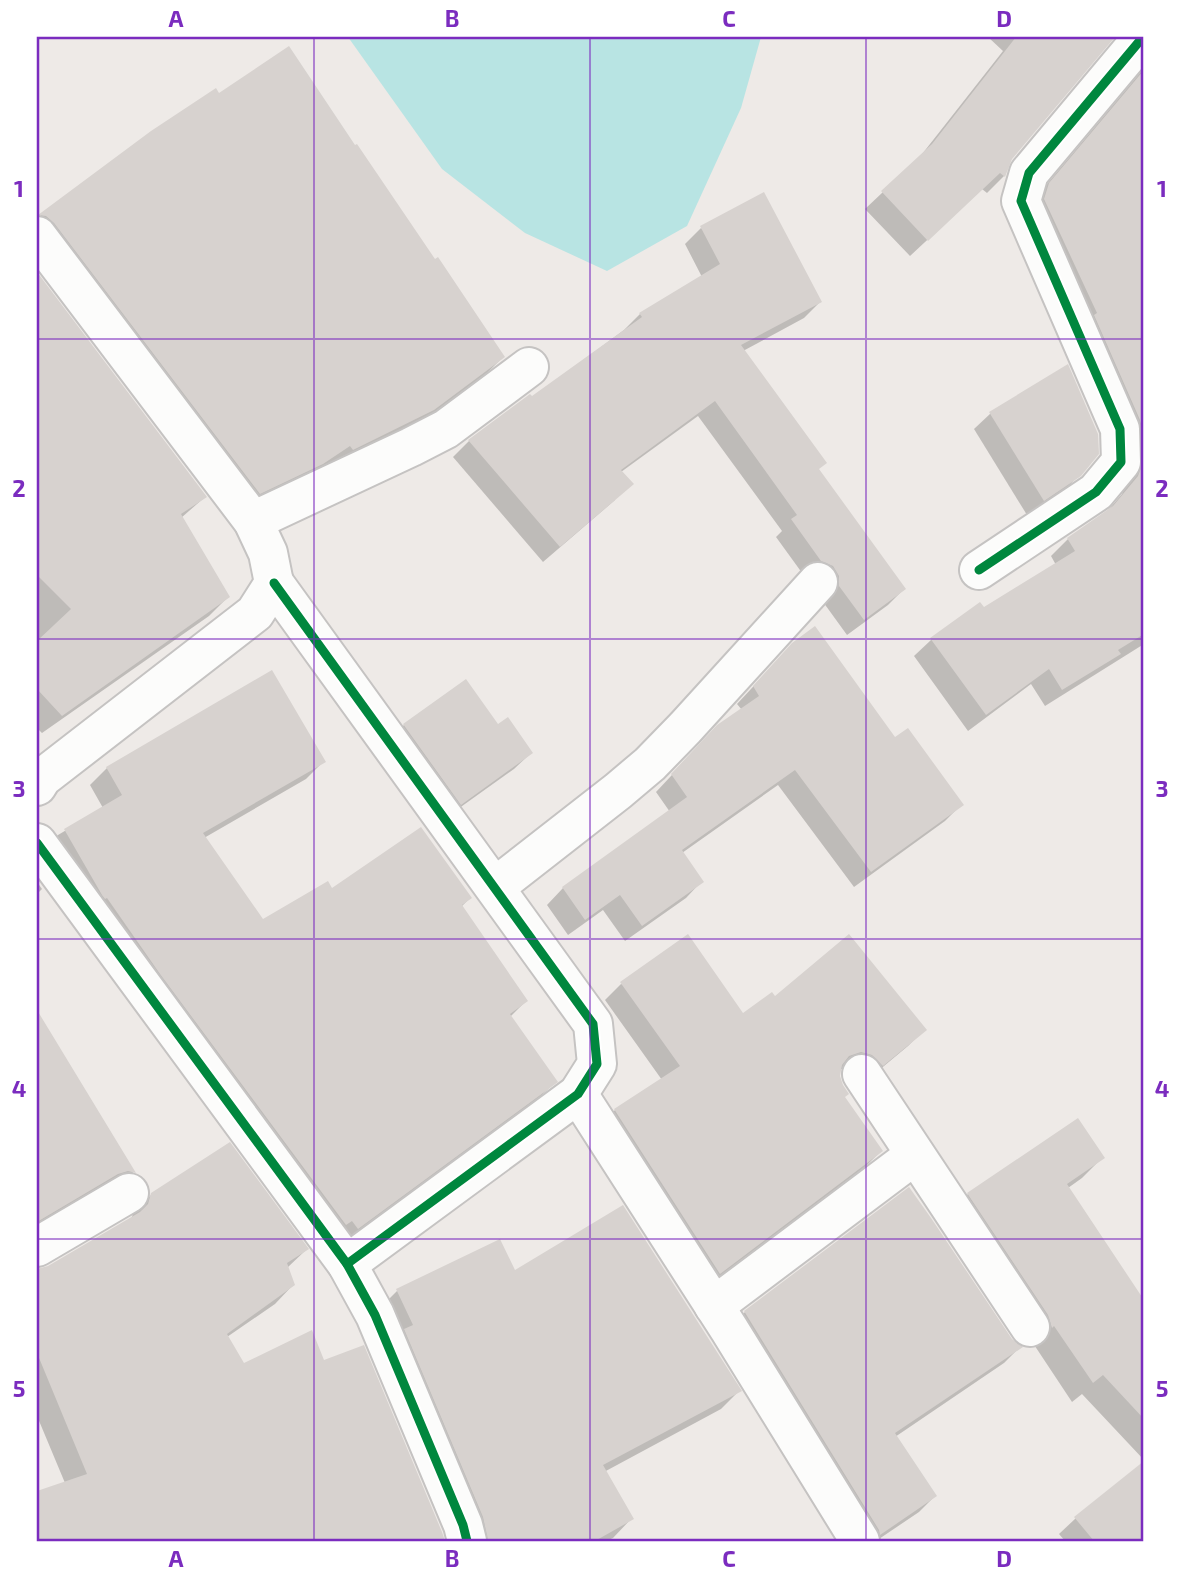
<svg xmlns="http://www.w3.org/2000/svg" width="1181" height="1578" font-family="'Exo 2',sans-serif">
<style>
.water{fill:#b8e4e3}
.shadow{fill:#0003}
.building{fill:#d7d2cf}
.lines{fill:none;stroke-linecap:round;stroke-linejoin:round}
.street-casing{stroke:#c5c3c2;stroke-width:42}
.street{stroke:#fcfcfb;stroke-width:38}
.cycleway-casing{stroke:#fff;stroke-width:13}
.cycleway{stroke:#00873e;stroke-width:9}
.grid{fill:none;stroke:#7b2cbf;stroke-width:2;stroke-opacity:0.55}
.neatline{fill:none;stroke:#7b2cbf;stroke-width:2.5}
.grid-label{font-size:23px;text-anchor:middle;font-weight:bold;fill:#7b2cbf}
</style>
<rect width="100%" height="100%" fill="#eeeae7"/>
<polygon class="water" points="348,37 761,37 741,108 687,226 607,271 525,233 442,169"/>
<g class="shadow">
<polygon points="988,37 1112,37 1011,158 1004,176 987,193 982,189 910,256 865,209 919,158 1003,51"/>
<polygon points="1144,68 1144,644 1045,706 1031,684 968,731 914,656 931,640 980,604 984,610 1056,565 1051,556 1068,539 1104,515 1122,494 1127,480 1032,202"/>
<polygon points="42,214 434,262 503,357 487,373 416,426 336,465 333,461 305,480 243,509 37,219"/>
<polygon points="701,228 820,302 804,318 743,351 818,470 904,589 888,605 847,635 776,537 782,531 698,416 621,472 615,500 543,562 453,457 469,441 531,399 624,330 640,314 702,277 685,244"/>
<polygon points="37,275 205,497 181,518 228,597 209,616 42,733 37,728"/>
<polygon points="991,413 1080,474 1063,492 1027,515 974,429"/>
<polygon points="776,662 895,739 961,805 945,821 854,887 778,785 682,853 702,881 686,898 625,941 603,910 568,935 547,905 563,888 670,812 656,792 701,744 742,710 737,704"/>
<polygon points="404,725 498,727 531,753 514,769 444,819 388,741"/>
<polygon points="324,761 306,779 204,838 263,921 332,891 470,898 461,907 526,1001 510,1017 555,1082 538,1099 339,1245 41,852 58,835 103,808 90,785 107,768"/>
<polygon points="37,882 42,889 37,894"/>
<polygon points="621,984 743,1015 774,998 924,1030 908,1046 866,1081 855,1070 840,1069 838,1075 843,1097 881,1151 865,1167 703,1289 599,1127 615,1110 662,1080 605,1000"/>
<polygon points="56,1045 133,1173 115,1191 37,1228 37,1057"/>
<polygon points="1102,1158 1082,1178 1068,1188 1144,1303 1144,1460 1082,1394 1072,1402 948,1215 968,1194"/>
<polygon points="908,1190 1010,1340 1020,1347 1004,1363 895,1437 935,1496 919,1512 876,1541 728,1329 745,1312"/>
<polygon points="152,1194 307,1249 287,1268 293,1285 275,1304 227,1337 244,1365 323,1363 441,1532 443,1541 37,1541 37,1493 65,1483 37,1416 37,1271 49,1267 131,1219 133,1214"/>
<polygon points="499,1241 514,1273 739,1391 721,1409 604,1472 631,1519 613,1538 606,1541 466,1541 378,1310 397,1291"/>
<polygon points="1144,1463 1144,1541 1065,1541 1059,1534 1076,1518"/>
</g>
<g class="building">
<polygon points="1016,37 1115,37 1012,159 1005,177 1000,173 928,241 881,191 932,144"/>
<polygon points="289,46 355,145 357,144 435,259 438,257 505,357 434,410 353,450 350,446 323,464 260,494 54,223 46,216 38,215 151,131 216,88 219,93"/>
<polygon points="1144,70 1144,634 1118,650 1121,654 1062,690 1049,669 986,715 930,638 980,602 984,607 1075,551 1067,538 1113,506 1138,476 1143,462 1142,428 1140,420 1094,315 1097,313 1044,199 1049,183"/>
<polygon points="764,192 822,302 741,345 827,463 819,469 906,589 864,620 839,586 839,576 833,566 821,561 791,519 797,515 715,401 621,470 634,484 560,547 468,440 530,394 532,396 642,317 639,313 720,264 700,226"/>
<polygon points="37,272 207,497 181,514 230,597 62,716 37,689 37,641 71,609 37,575"/>
<polygon points="1068,364 1098,434 1099,454 1081,476 1044,501 989,412"/>
<polygon points="815,626 895,737 908,728 964,805 871,872 795,770 682,850 704,882 642,926 620,895 585,920 562,887 687,797 671,774 717,725 759,696 753,686 792,643"/>
<polygon points="272,670 326,762 203,833 263,919 328,881 332,888 421,827 472,898 462,905 528,1001 510,1014 558,1082 358,1229 352,1221 346,1225 160,974 107,898 105,899 102,895 64,829 122,795 106,767"/>
<polygon points="466,679 498,724 508,717 533,753 461,805 403,724"/>
<polygon points="688,934 743,1013 772,992 775,996 849,934 927,1030 883,1066 872,1055 861,1052 849,1056 842,1065 840,1076 843,1085 849,1094 845,1097 883,1151 720,1274 614,1109 680,1066 620,982"/>
<polygon points="37,1010 136,1173 128,1171 118,1174 37,1222"/>
<polygon points="1078,1118 1105,1158 1067,1184 1144,1300 1144,1419 1103,1375 1093,1383 1054,1326 1052,1328 1048,1315 967,1193"/>
<polygon points="230,1142 309,1249 287,1263 295,1285 227,1334 244,1363 312,1330 324,1360 364,1345 442,1532 445,1541 37,1541 37,1491 87,1474 37,1353 37,1269 48,1266 140,1212 148,1204 151,1193"/>
<polygon points="909,1187 931,1218 1012,1339 1023,1347 895,1433 937,1496 880,1535 879,1530 744,1311"/>
<polygon points="623,1205 742,1391 603,1465 634,1519 595,1541 488,1541 483,1517 404,1329 413,1325 396,1289 500,1239 515,1270"/>
<polygon points="1144,1461 1144,1541 1094,1541 1074,1517"/>
</g>
<g class="lines">
<defs>
<g id="street">
<polyline points="37,236 253,521 268,553 274,583 255,613 42,778 37,786"/>
<polyline points="253,521 411,447 446,429 529,367"/>
<polyline points="979,570 1096,492 1121,462 1120,429 1021,201 1029,173 1143,37"/>
<polyline points="274,583 593,1024 597,1064 578,1094 347,1264"/>
<polyline points="37,843 347,1264 375,1315 463,1525 467,1541"/>
<polyline points="495,887 618,791 650,764 685,728 818,582"/>
<polyline points="862,1074 1030,1327"/>
<polyline points="578,1094 729,1329 860,1541"/>
<polyline points="37,1247 129,1193"/>
<polyline points="714,1306 915,1155"/>
</g>
</defs>
<use href="#street" class="street-casing"/>
<use href="#street" class="street"/>
<defs>
<g id="cycleway">
<polyline points="979,570 1096,492 1121,462 1120,429 1021,201 1029,173 1143,37"/>
<polyline points="274,583 593,1024 597,1064 578,1094 347,1264"/>
<polyline points="37,843 347,1264 375,1315 463,1525 467,1541"/>
</g>
</defs>
<use href="#cycleway" class="cycleway-casing"/>
<use href="#cycleway" class="cycleway"/>
</g>
<path class="grid" d="M 314,37 L 314,1541M 590,37 L 590,1541M 866,37 L 866,1541M 37,339 L 1144,339M 37,639 L 1144,639M 37,939 L 1144,939M 37,1239 L 1144,1239"/>
<rect width="1181" height="1578" fill="none" stroke="#ffffff" stroke-width="77"/>
<rect x="38" y="38" width="1104" height="1502" class="neatline"/>
<g class="grid-label">
<text x="176" y="27">A</text>
<text x="452" y="27">B</text>
<text x="729" y="27">C</text>
<text x="1004" y="27">D</text>
<text x="19" y="197">1</text>
<text x="1162" y="197">1</text>
<text x="19" y="497">2</text>
<text x="1162" y="497">2</text>
<text x="19" y="797">3</text>
<text x="1162" y="797">3</text>
<text x="19" y="1097">4</text>
<text x="1162" y="1097">4</text>
<text x="19" y="1397">5</text>
<text x="1162" y="1397">5</text>
<text x="176" y="1567">A</text>
<text x="452" y="1567">B</text>
<text x="729" y="1567">C</text>
<text x="1004" y="1567">D</text>
</g>
</svg>
